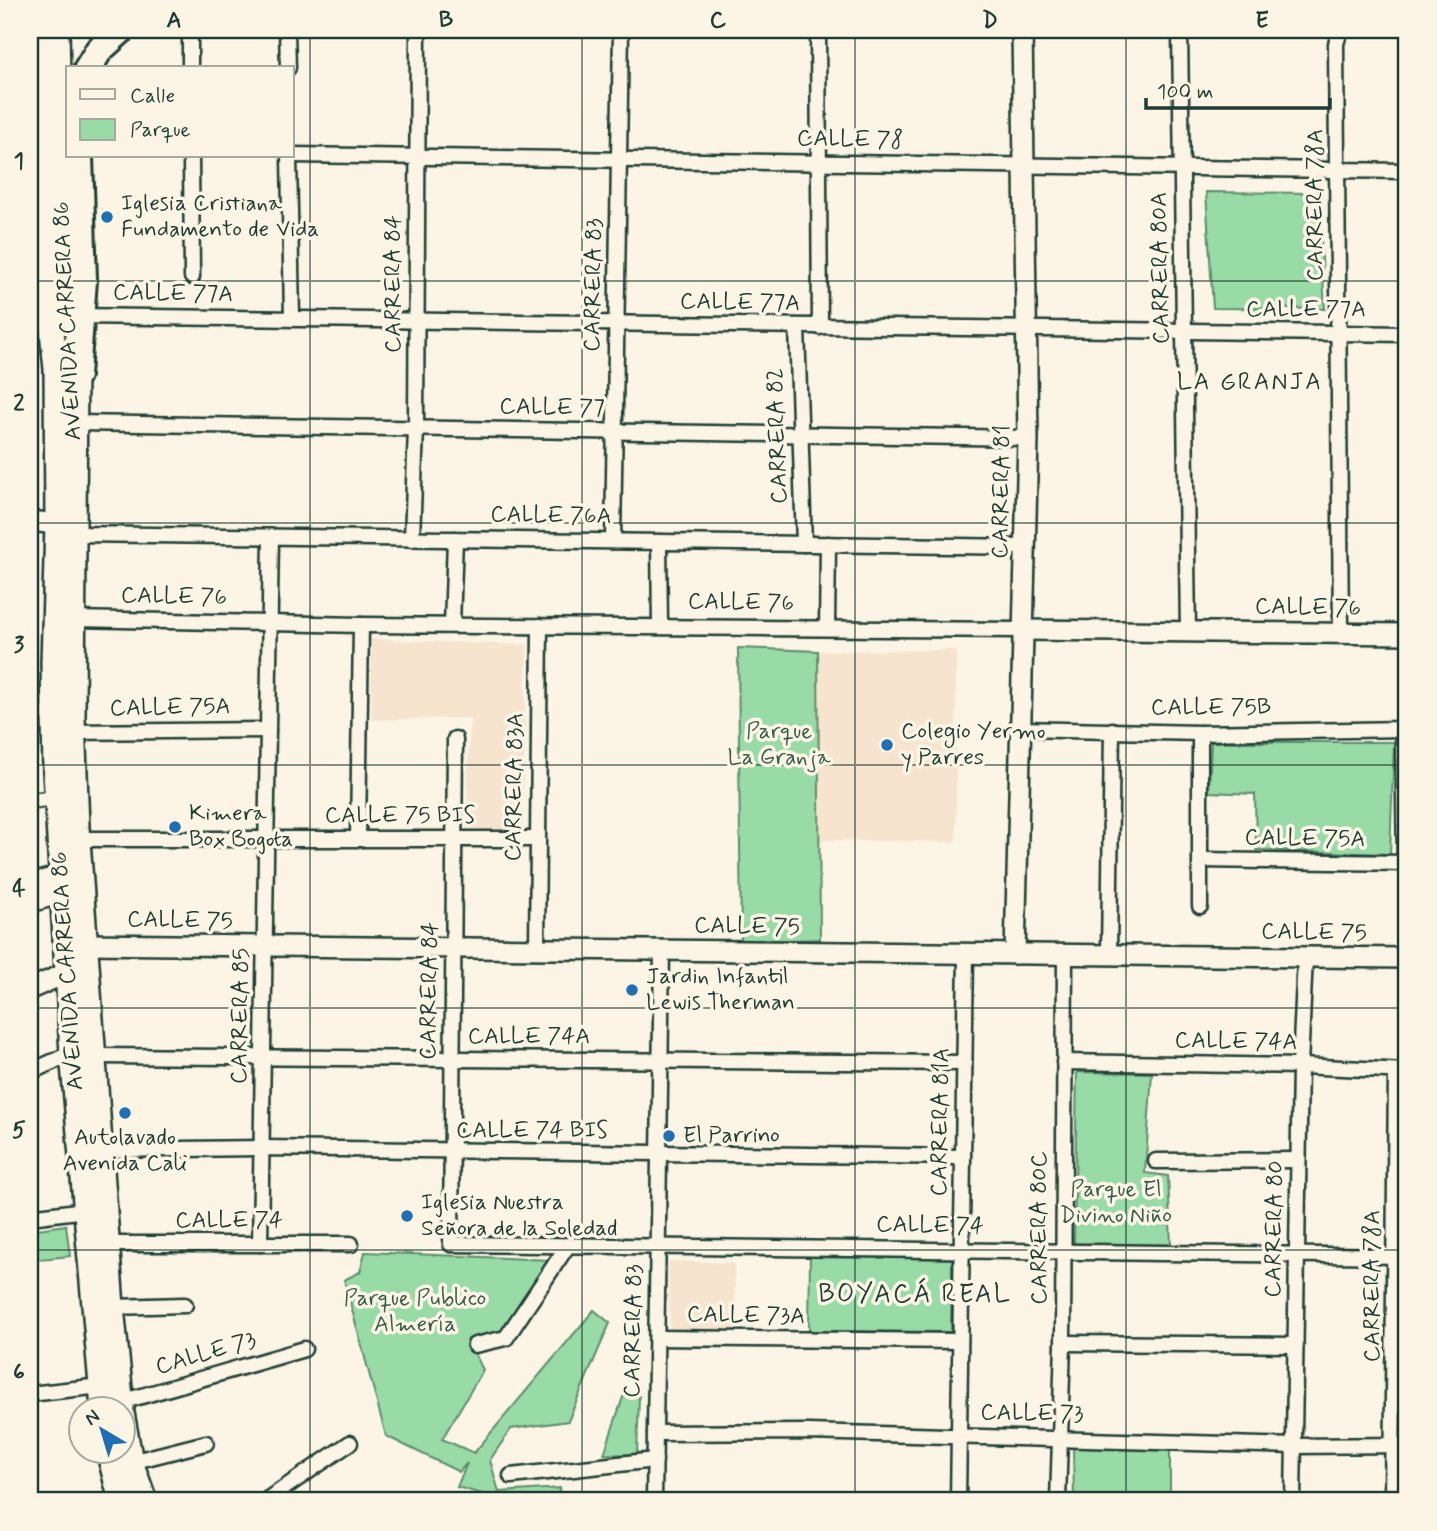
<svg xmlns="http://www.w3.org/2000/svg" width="1437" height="1531" font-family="Mynerve,sans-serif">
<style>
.built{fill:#f6e4ce}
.park{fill:#99dba6;stroke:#5c8c6d;stroke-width:2}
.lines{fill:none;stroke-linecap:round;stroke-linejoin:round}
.street-casing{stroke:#1f3d34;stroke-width:19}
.secondary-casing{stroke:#1f3d34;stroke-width:24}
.primary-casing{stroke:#1f3d34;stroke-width:28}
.highway-casing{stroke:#1f3d34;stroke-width:32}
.street{stroke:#fcf5e5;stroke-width:14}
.secondary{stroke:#fcf5e5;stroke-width:19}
.primary{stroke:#fcf5e5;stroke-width:23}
.highway{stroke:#fcf5e5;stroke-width:26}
.grid{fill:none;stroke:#1f3d34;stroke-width:2;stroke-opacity:0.55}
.poi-dot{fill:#1f6fb2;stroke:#fcf5e5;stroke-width:2.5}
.labels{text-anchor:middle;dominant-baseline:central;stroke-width:7;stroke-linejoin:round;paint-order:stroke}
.street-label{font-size:23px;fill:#1f3d34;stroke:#fcf5e5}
.poi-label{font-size:23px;fill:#1f3d34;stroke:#fcf5e5;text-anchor:start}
.park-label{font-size:23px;fill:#375d4b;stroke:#fcf5e5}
.neighbourhood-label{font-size:24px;letter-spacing:2px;fill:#1f3d34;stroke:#fcf5e5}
.quarter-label{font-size:26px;letter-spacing:2px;fill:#1f3d34;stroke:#fcf5e5}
.neatline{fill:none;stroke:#1f3d34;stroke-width:2.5}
.grid-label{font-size:23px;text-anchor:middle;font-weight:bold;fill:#1f3d34}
</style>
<rect width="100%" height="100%" fill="#fcf5e5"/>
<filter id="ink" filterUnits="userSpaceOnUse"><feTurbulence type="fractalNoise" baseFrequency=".0143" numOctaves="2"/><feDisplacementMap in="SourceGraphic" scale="14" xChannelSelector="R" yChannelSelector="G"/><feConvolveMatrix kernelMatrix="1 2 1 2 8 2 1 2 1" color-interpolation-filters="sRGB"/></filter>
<g filter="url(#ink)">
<g class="built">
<polygon points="371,639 527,645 522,832 466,829 470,718 372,720"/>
<polygon points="956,650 956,842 820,840 818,651"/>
<polygon points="668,1261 734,1263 736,1332 670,1330"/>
</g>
<g class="park">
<polygon points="1206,192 1318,193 1325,309 1213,308"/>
<polygon points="738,648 818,651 820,939 741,942"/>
<polygon points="1211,742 1394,742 1390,854 1256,850 1255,794 1209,792"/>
<polygon points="1077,1072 1152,1073 1145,1173 1168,1176 1171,1245 1074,1244"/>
<polygon points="66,1225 70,1256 30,1260 30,1230"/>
<polygon points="365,1252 550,1260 503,1331 468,1339 483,1370 442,1439 474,1453 594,1310 610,1323 568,1421 511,1429 490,1460 499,1492 560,1488 555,1501 507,1501 457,1487 467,1463 459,1472 386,1436 344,1280 360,1272"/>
<polygon points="810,1255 952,1256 951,1332 809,1331"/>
<polygon points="639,1396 637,1455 604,1454 623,1397"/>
<polygon points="1170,1446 1170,1501 1074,1501 1073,1447"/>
</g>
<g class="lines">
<defs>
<g id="street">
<polyline points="190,30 190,68"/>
<polyline points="287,30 288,68"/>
<polyline points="818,30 820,327"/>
<polyline points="1180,30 1188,632"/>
<polyline points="1340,30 1336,44 1341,633"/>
<polyline points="292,155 1407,171"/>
<polyline points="191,156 192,277"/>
<polyline points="289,156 292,318"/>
<polyline points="75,316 1407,334"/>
<polyline points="797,327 804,544"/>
<polyline points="76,423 1028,438"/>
<polyline points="76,534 1027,547"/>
<polyline points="412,539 416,428 418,30"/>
<polyline points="613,541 621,30"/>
<polyline points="659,542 660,626"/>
<polyline points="74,619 361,625 1021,630"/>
<polyline points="452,625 455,539"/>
<polyline points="827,628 828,544"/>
<polyline points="1019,729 1200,733 1403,729 1405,863"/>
<polyline points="73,732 268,730"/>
<polyline points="1200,733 1200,906"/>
<polyline points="455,739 451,1244 1407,1256"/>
<polyline points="30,801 56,798"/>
<polyline points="358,838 361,625"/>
<polyline points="73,842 78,839 536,839"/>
<polyline points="1202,860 1407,863"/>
<polyline points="537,949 540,626"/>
<polyline points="1109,955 1112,730"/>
<polyline points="94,1056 964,1063"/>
<polyline points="1064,1062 1300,1066 1407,1071"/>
<polyline points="30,1072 72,1053"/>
<polyline points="100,1150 262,1148 963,1157"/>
<polyline points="1156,1161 1298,1160"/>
<polyline points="30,1217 85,1210"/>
<polyline points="107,1244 351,1244"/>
<polyline points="260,1244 271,537"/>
<polyline points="112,1307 185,1305"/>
<polyline points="657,1338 960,1341"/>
<polyline points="1063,1343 1296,1345"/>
<polyline points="475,1345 506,1338 568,1245"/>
<polyline points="30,1394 101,1386"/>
<polyline points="121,1402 304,1349"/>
<polyline points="655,1433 808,1432 1294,1446 1407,1445"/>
<polyline points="131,1462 206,1443"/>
<polyline points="511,1476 655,1460"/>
<polyline points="265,1501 350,1443"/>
<polyline points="654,1501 662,950"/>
<polyline points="958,1501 966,953"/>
<polyline points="1058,1501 1063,1343 1065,955"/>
<polyline points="1293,1501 1300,1066 1305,957"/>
<polyline points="1392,1501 1396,1071"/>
</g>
<g id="secondary">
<polyline points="30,521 57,524"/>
<polyline points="1021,630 1407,634"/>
<polyline points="30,884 61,876"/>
<polyline points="30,902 62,893"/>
<polyline points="85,944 1407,958"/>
<polyline points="1015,954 1028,438 1022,30"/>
<polyline points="30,989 80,967"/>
</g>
<g id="primary">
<polyline points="38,30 41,226 56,369 57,524 53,663 55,772 72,1053 103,1408"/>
<polyline points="57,30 61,216 72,320"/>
<polyline points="75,358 73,718 77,827 112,1307 122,1408"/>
<polyline points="122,1413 131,1462 145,1501"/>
<polyline points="108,1450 121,1501"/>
</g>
<g id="highway">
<polyline points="88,68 99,50 121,30"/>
<polyline points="30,104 39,80"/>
<polyline points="76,375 83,280 79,156"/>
</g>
</defs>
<use href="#street" class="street-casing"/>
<use href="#secondary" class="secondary-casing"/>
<use href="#primary" class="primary-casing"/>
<use href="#highway" class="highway-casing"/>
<use href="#street" class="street"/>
<use href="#secondary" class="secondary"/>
<use href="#primary" class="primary"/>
<use href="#highway" class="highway"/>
</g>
</g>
<path class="grid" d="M 310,30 L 310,1501M 582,30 L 582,1501M 855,30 L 855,1501M 1126,30 L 1126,1501M 30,281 L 1407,281M 30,523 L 1407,523M 30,765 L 1407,765M 30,1008 L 1407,1008M 30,1250 L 1407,1250"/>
<g class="poi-dot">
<circle cx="107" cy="217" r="7"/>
<circle cx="887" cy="745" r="7"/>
<circle cx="175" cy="827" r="7"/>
<circle cx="632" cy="990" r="7"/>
<circle cx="125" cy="1113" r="7"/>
<circle cx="669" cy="1136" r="7"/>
<circle cx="407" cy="1216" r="7"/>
</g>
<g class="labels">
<g class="street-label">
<text transform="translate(850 140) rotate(1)">CALLE 78</text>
<text transform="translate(1316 205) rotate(-90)">CARRERA 78A</text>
<text transform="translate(1161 268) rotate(-91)">CARRERA 80A</text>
<text transform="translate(394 284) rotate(-90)">CARRERA 84</text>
<text transform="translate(594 285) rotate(-89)">CARRERA 83</text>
<text transform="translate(173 294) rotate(1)">CALLE 77A</text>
<text transform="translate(740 303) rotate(1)">CALLE 77A</text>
<text x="1306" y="310">CALLE 77A</text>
<text transform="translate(68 321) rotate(-93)">AVENIDA CARRERA 86</text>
<text transform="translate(552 408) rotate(1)">CALLE 77</text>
<text transform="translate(778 436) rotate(-92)">CARRERA 82</text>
<text transform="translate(1002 492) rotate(-89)">CARRERA 81</text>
<text transform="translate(551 516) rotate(1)">CALLE 76A</text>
<text transform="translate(174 597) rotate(1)">CALLE 76</text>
<text transform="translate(741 603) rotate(1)">CALLE 76</text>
<text transform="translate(1308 608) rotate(1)">CALLE 76</text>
<text transform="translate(170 708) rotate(-1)">CALLE 75A</text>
<text x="1211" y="708">CALLE 75B</text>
<text transform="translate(515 787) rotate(-89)">CARRERA 83A</text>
<text x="400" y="816">CALLE 75 BIS</text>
<text transform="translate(1305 839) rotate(1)">CALLE 75A</text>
<text transform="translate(180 921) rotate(1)">CALLE 75</text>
<text transform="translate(747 927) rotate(1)">CALLE 75</text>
<text transform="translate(1314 933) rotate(1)">CALLE 75</text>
<text transform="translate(68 971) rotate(-94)">AVENIDA CARRERA 86</text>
<text transform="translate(430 991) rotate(-89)">CARRERA 84</text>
<text transform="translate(241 1016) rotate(-89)">CARRERA 85</text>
<text x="529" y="1037">CALLE 74A</text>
<text transform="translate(1236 1042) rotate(1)">CALLE 74A</text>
<text transform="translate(941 1122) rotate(-89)">CARRERA 81A</text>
<text x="532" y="1131">CALLE 74 BIS</text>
<text x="229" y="1221">CALLE 74</text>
<text transform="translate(930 1226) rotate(1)">CALLE 74</text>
<text transform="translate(1040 1228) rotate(-90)">CARRERA 80C</text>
<text transform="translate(1275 1229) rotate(-89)">CARRERA 80</text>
<text transform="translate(1373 1286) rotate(-90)">CARRERA 78A</text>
<text transform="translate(746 1316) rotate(1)">CALLE 73A</text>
<text transform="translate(634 1331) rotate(-89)">CARRERA 83</text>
<text transform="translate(206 1354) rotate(-16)">CALLE 73</text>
<text transform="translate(1032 1414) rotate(1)">CALLE 73</text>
</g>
<g class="poi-label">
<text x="121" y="204">Iglesia Cristiana<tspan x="121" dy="26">Fundamento de Vida</tspan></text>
<text x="901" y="732">Colegio Yermo<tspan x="901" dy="26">y Parres</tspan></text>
<text x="189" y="814">Kimera<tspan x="189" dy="26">Box Bogota</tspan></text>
<text x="646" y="977">Jardin Infantil<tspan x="646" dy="26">Lewis Therman</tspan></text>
<text x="683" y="1136">El Parrino</text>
<text x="125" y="1138" text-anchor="middle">Autolavado<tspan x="125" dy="26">Avenida Cali</tspan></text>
<text x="421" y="1203">Iglesia Nuestra<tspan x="421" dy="26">Señora de la Soledad</tspan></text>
</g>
<g class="park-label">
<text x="779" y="732">Parque<tspan x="779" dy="26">La Granja</tspan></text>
<text x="1116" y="1190">Parque El<tspan x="1116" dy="26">Divino Niño</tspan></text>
<text x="415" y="1299">Parque Publico<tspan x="415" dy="26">Almería</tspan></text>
</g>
<g class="neighbourhood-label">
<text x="1250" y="382">LA GRANJA</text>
</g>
<g class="quarter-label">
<text x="915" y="1295">BOYACÁ REAL</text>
</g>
</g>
<rect width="1437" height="1531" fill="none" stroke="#fcf5e5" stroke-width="77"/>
<rect x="66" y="66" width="228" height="91" fill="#fcf5e5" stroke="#a4ab9e" stroke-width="2"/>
<rect x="80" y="89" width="35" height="10" fill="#fcf5e5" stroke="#a4ab9e" stroke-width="2"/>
<text x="130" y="102" font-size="21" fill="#1f3d34">Calle</text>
<rect x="80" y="119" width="35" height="21" fill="#99dba6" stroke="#a4ab9e" stroke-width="2"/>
<text x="130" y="136" font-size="21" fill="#1f3d34">Parque</text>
<g transform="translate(102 1430) rotate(322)"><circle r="33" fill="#fcf5e5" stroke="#a4ab9e" stroke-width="2"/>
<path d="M0-5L12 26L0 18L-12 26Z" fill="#1f6fb2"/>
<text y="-10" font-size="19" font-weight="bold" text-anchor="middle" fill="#1f3d34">N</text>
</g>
<path d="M1146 98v10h184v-10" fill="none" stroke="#1f3d34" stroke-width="3.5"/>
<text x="1157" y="98" font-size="21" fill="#1f3d34" stroke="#fcf5e5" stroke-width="5" paint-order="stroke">100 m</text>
<rect x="38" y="38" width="1360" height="1454" class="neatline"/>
<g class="grid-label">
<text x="174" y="27">A</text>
<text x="446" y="27">B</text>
<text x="718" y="27">C</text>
<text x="990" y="27">D</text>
<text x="1262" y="27">E</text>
<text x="19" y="168">1</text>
<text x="19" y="410">2</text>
<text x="19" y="652">3</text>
<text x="19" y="895">4</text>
<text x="19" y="1137">5</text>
<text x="19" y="1379">6</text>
</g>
</svg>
